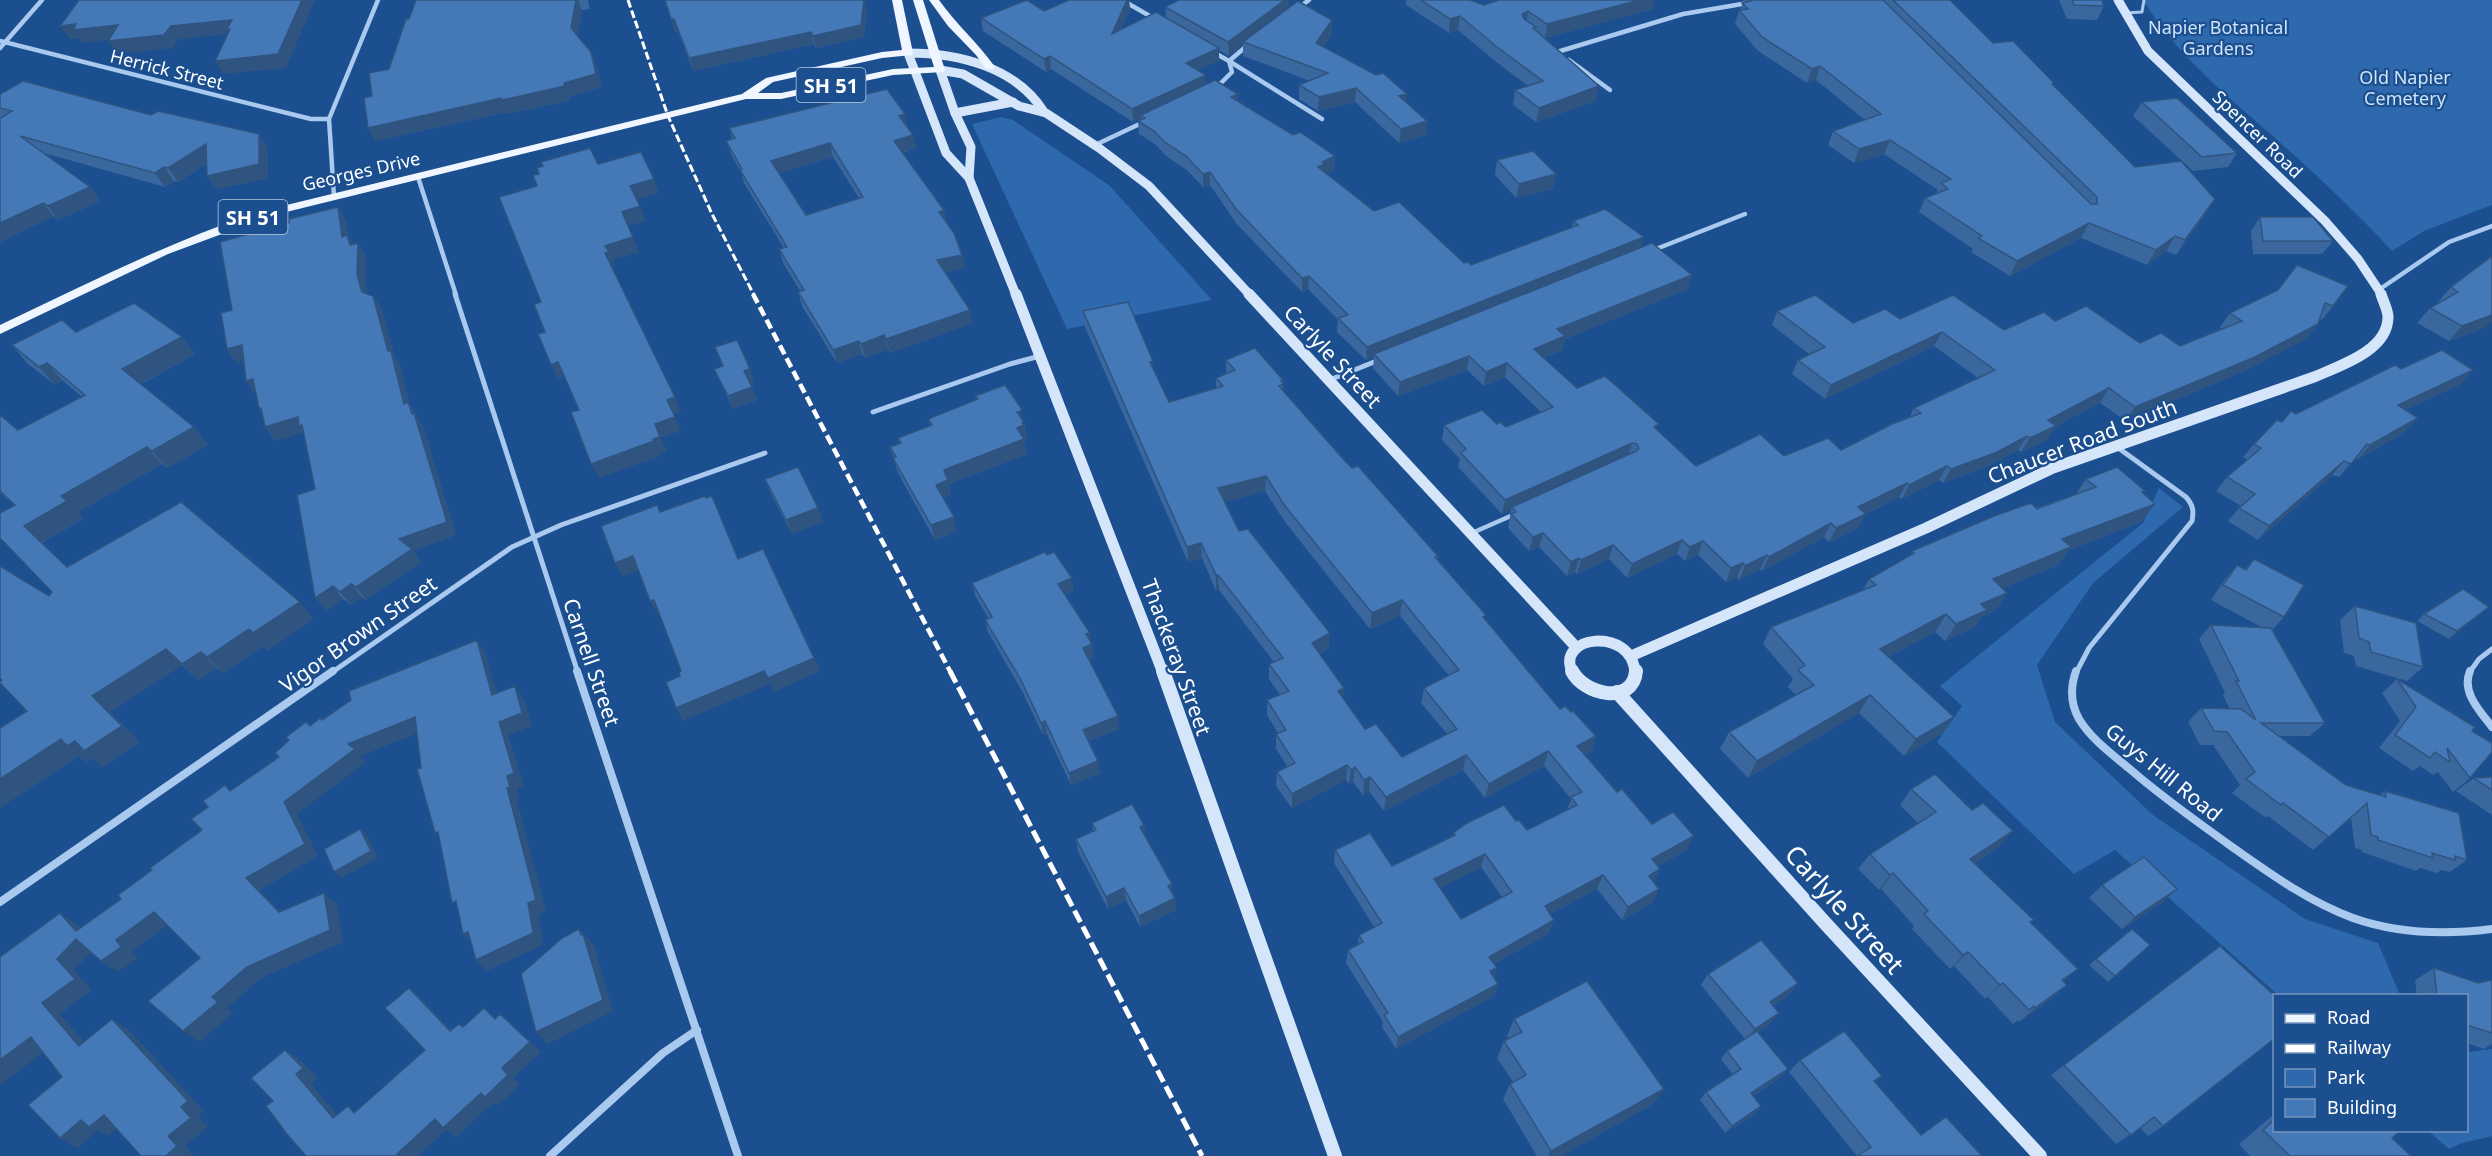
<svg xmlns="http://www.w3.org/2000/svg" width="2492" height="1156" font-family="'Noto Sans',sans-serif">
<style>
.green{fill:#2e69ad}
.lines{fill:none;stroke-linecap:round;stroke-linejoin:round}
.lane-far1{stroke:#a9c9ee;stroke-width:3}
.lane{stroke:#a9c9ee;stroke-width:4.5}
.street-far2{stroke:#a9c9ee;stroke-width:4.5}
.street-far1{stroke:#a9c9ee;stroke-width:5}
.street{stroke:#a9c9ee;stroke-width:8}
.secondary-far2{stroke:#d6e6fa;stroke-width:9}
.secondary-far1{stroke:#d6e6fa;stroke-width:11}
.secondary{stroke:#d6e6fa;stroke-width:14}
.primary{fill:#f0f6ff;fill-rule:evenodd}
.rail-far2{stroke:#fff;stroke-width:3;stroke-dasharray:8 3;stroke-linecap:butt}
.rail-far1{stroke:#fff;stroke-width:4.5;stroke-dasharray:10 4.5;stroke-linecap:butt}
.rail{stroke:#fff;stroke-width:5;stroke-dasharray:13 5;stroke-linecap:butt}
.wall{fill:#3a679d;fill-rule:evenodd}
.shaded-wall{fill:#305480}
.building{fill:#4478b7;stroke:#305480;stroke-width:1.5;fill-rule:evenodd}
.labels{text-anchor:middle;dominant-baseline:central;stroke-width:4.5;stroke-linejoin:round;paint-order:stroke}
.far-park-label{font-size:18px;fill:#cfe3fa;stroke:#1b4f8f}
.far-street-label{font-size:18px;fill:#fff;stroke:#1b4f8f}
.shield{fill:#1b4f8f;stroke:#bbcadd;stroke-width:1.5}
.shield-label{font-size:20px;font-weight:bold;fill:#fff}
.street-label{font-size:21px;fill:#fff;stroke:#1b4f8f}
.near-street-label{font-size:26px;fill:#fff;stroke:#1b4f8f}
</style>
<rect width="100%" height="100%" fill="#1b4f8f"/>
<g class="green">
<path d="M 2143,0 L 2492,0 L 2492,205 L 2424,231 L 2392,251 C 2352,208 2310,169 2266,130 C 2221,91 2174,51 2143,0 Z"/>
<polygon points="1001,117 1013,120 1110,186 1212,300 1067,329 972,124"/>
<polygon points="2159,488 2183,507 2093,583 2037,665 2055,722 2153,815 2305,919 2378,943 2400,995 2278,995 2115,850 2074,874 1937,742 1962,706 1940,686 2143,523"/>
<polygon points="2492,1049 2492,1136 2462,1143 2449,1149 2428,1131 2466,1130 2467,1052"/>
</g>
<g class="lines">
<polyline class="lane-far1" points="2125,13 2142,12 2144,0"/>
<polyline class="lane" points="1472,533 1513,515"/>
<g class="street-far2">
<polyline points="1122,0 1155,19"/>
<polyline points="1297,9 1309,0"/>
<polyline points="0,41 311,119 329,119"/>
<polyline points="1248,45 1229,61 1322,119"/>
<polyline points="0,48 42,0"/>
<polyline points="1213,52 1229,61 1232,72 1215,89"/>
<polyline points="1557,52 1683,14 1748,3"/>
<polyline points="1569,60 1610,90"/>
<polyline points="1093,146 1146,121"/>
<polyline points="418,177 456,295"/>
<polyline points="334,197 329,119 378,0"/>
<polyline points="1651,251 1745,214"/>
<polyline points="2380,289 2449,242 2492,226"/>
</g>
<g class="street-far1">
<polyline points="455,294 578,673"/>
<polyline points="1327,381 1379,360"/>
<polyline points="873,412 1010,364 1040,356"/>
<polyline points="331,673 512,547 561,525 765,453"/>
<path d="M 2076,673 L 2089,648 L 2192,521 C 2194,511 2193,505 2186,497 L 2117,447"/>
<polyline points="2469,673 2479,659 2492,649"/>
</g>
<g class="street">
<polyline points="577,671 738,1156"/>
<path d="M 2076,671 C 2070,688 2070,703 2079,719 C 2091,739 2113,755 2131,770 C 2162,797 2195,820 2228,844 C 2268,872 2307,901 2353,918 C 2398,934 2445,935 2492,929"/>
<path d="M 2470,671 C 2461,692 2480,711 2492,727"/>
<polyline points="0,902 333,671"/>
<polyline points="550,1156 663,1053 697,1030"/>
</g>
<g class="secondary-far2">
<polyline points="2118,0 2148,51 2325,221 2358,259 2382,295"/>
<polyline points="955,113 1013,102"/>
<polyline points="969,178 971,147 955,113 940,70 963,74 1019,106 1046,113 1099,148 1149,186 1250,295"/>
<path d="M 1016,295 L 969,178 L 946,153 L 908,53 C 958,53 1016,67 1044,112"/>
</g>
<g class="secondary-far1">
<polyline points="1016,294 1163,673"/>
<polyline points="1249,294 1576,647"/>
<path d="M 1631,656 L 1926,528 L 2053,468 L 2314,377 C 2339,366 2388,351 2388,317 C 2388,310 2383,301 2381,294"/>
<path d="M 1573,673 C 1553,636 1632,625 1635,673"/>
</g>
<g class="secondary">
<polyline points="1163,671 1335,1156"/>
<path d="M 1572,671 C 1584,695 1633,706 1636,671"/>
<polyline points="1617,692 1825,923 2040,1156"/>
</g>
<g class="primary">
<path d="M 892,0 L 902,0 L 913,53 L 912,55 L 882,58 L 773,82 L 758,93 L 781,93 L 893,69 L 934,67 L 913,0 L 923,0 L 945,70 L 944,72 L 893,75 L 781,99 L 746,99 L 270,216 L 168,254 L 0,334 L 0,325 C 86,284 171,241 262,211 L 742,94 L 766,78 L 882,52 L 902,50 Z"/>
<path d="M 929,0 L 939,0 C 956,24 978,43 995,67 L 994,69 L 986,69 L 976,55 L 948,26 Z"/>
</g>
<polyline class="rail-far2" points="628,0 668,116 712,214 754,295"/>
<polyline class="rail-far1" points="753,294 951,673"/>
<polyline class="rail" points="950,671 1202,1156"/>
</g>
<g class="wall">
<polygon points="416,0 588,0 590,9 582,10 577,36 591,52 596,65 602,87 570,96 571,100 508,114 507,112 375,141 372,96 389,69"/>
<polygon points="1069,0 1129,0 1130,10 1121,29 1166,18 1165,7 1289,8 1332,34 1323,46 1406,102 1427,121 1426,135 1399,143 1355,102 1318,111 1299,99 1299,85 1310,81 1243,56 1243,45 1229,56 1219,50 1219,60 1198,70 1206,84 1238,94 1238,101 1293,135 1335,156 1334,170 1326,173 1374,211 1464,263 1471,265 1572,227 1573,221 1641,248 1688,289 1565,339 1562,350 1543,358 1577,388 1657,430 1696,466 1841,450 1909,418 1914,408 1978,378 1934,346 1825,399 1792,374 1798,360 1809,354 1772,325 1777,311 1853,323 1900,319 2004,330 2055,321 2140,343 2180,346 2222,329 2220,327 2230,313 2348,286 2322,320 2320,319 2318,324 2307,338 2244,371 2126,421 2100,403 2056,426 2047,440 2021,452 2018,450 1986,467 1943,483 1939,480 1902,499 1899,497 1866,514 1858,528 1829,542 1824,537 1762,571 1760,569 1739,580 1737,577 1726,582 1698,555 1685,561 1677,554 1627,578 1609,559 1577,574 1575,572 1567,576 1539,547 1529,551 1508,528 1511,510 1502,514 1458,467 1460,459 1442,440 1444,425 1497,424 1506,427 1541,412 1505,377 1484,386 1467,370 1398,396 1373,368 1374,357 1366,360 1337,332 1338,320 1308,289 1302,292 1274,263 1236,223 1210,185 1203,187 1187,170 1166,156 1155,144 1139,134 1138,121 1141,120 1141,118 1133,122 1051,69 1046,72 983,31 981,18 1044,11"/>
<polygon points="1406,0 1470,0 1484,5 1653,9 1545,38 1596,101 1536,122 1513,105 1515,90 1528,86 1495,61 1458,30 1449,33 1406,5"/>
<polygon points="1744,0 1950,0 1993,43 2054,83 2053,85 2135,167 2206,214 2176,255 2166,251 2147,265 2081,238 2010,276 1971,252 1973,249 1919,212 1925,198 1936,193 1938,190 1884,154 1854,163 1828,145 1833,131 1865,120 1816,80 1807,83 1758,51 1735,24 1739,10 1740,10"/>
<polygon points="2059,0 2102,0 2104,6 2097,20 2067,19"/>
<polygon points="867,10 864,37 816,48 814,44 693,71 678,31 675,32 671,19"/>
<polygon points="0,94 151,115 259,134 267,147 268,178 217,189 207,176 207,163 178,182 174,181 165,187 44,153 90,187 100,201 58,220 54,216 0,242"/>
<polygon points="2142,102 2237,153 2228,167 2193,171 2133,116"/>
<path d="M 908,127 L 916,148 L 902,153 L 944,210 L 946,222 L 962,255 L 965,268 L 945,272 L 973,323 L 890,353 L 888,349 L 865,358 L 862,354 L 837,363 L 802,306 L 798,292 L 800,291 L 783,263 L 779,249 L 784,248 L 744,183 L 741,172 L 731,154 L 726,141 L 732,139 L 729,128 ZM 833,157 L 859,198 L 806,215 L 779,173 Z"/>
<polygon points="1497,160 1553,189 1516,198 1495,175"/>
<polygon points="338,207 346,221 348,236 353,244 358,243 366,256 366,289 367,294 373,296 382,310 394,355 400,364 409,403 423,427 456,535 413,551 421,562 366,600 362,597 351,605 343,599 326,611 315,489 303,432 275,441 262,414 259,409 256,394 244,361 237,363 227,349 232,310 289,223"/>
<polygon points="2260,217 2333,241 2322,254 2253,254 2251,231"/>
<polygon points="2492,256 2484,328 2449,341 2417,323 2430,308 2439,303 2438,302 2451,287"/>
<path d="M 1083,311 L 1154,371 L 1169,402 L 1216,388 L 1216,378 L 1226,374 L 1226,360 L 1283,380 L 1283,390 L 1345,461 L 1438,556 L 1438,560 L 1485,619 L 1560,709 L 1596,736 L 1591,751 L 1584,754 L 1617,792 L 1652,824 L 1687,850 L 1658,866 L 1660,869 L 1654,882 L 1653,902 L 1622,920 L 1597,889 L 1550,914 L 1549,933 L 1494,964 L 1497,968 L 1494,977 L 1498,984 L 1494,996 L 1396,1049 L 1382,1027 L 1383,1022 L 1346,963 L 1348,950 L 1358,944 L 1359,935 L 1374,927 L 1334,863 L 1335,850 L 1392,866 L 1452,836 L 1453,833 L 1516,821 L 1527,830 L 1567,810 L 1571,799 L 1544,766 L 1485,798 L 1463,770 L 1384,811 L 1369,791 L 1363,795 L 1353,782 L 1349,784 L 1346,780 L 1292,808 L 1276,786 L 1277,772 L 1287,766 L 1276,749 L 1276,734 L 1278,733 L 1267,715 L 1267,700 L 1280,695 L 1269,679 L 1269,664 L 1274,662 L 1219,590 L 1216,591 L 1202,558 L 1188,562 L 1085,327 ZM 1265,491 L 1285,522 L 1370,629 L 1400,616 L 1449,676 L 1424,688 L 1421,703 L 1447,734 L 1402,757 L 1365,729 L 1343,698 L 1344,688 L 1319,654 L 1329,648 L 1239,531 L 1225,502 ZM 1481,867 L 1502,897 L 1461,919 L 1440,888 Z"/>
<polygon points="76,332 182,337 195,354 141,384 208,445 167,468 162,464 78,512 84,518 42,543 67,567 314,619 268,650 264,646 223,673 217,668 198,680 182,665 110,712 140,742 102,767 92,758 86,762 79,756 27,711 2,680 49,596 52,592 14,505 0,493 0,415 18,430 82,397 62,380 55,385 27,363 12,345"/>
<polygon points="715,347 750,369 754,382 750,383 757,400 733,409 714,369 722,366"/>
<polygon points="2401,369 2461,384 2405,410 2405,432 2358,459 2356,458 2339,477 2332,475 2258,540 2228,521 2241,506 2216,491 2227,477 2247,460 2243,457 2254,444 2282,422 2296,414"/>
<polygon points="975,396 1023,420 1024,422 1027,437 1026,437 1026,440 1024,441 1027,454 949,484 951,495 943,498 957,531 935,540 898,473 890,447 900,444 898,438 930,426 928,419 976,400"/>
<polygon points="765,479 818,508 823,522 792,534 771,494"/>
<polygon points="2086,479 2143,493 2155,504 2141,522 2069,550 2058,565 2003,588 2007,593 1995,611 1982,616 1975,627 1945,641 1935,632 1888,657 1954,717 1942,734 1904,756 1859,713 1748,778 1720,749 1729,732 1796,695 1788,687 1793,679 1763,644 1771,627 1863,590 1869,579 1910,556 1912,551 2076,494"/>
<polygon points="2254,559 2284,617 2272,630 2325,723 2310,736 2279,736 2346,785 2380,795 2385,791 2467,860 2450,872 2441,870 2437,873 2420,868 2416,871 2362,852 2362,850 2355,848 2351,817 2313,850 2268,816 2266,818 2232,793 2240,785 2213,745 2200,745 2188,722 2201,708 2230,709 2223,695 2225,693 2199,639 2211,625 2263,628 2211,600 2225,579 2237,565 2245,569"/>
<polygon points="972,583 1074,591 1065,595 1092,644 1094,657 1089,659 1119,729 1088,741 1100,773 1071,785 1047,734 1043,735 1023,693 988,632 985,620 988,618 975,595"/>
<polygon points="2355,606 2423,667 2407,681 2356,666 2354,656 2344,653 2340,620"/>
<polygon points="2424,614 2481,614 2449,639 2417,621"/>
<polygon points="2397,679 2472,731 2470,778 2453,792 2438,772 2433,775 2420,766 2413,771 2379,748 2400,721 2382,693"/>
<polygon points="2492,777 2492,815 2456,791 2474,778"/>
<polygon points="1911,789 1999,847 1975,863 2031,923 2064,982 2067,985 2051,999 2019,1022 2018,1020 2013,1024 1988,997 1985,999 1954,966 1950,969 1912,929 1914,926 1881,889 1879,890 1858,869 1870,854 1918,823 1900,805"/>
<polygon points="1092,823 1144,825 1145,836 1175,898 1176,910 1140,927 1126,900 1108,909 1078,851 1076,839 1093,831"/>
<polygon points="2102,885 2177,889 2163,902 2122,929 2089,898"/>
<polygon points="2132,929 2150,945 2108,982 2089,965"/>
<polygon points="2220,946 2163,1126 2148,1136 2140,1128 2116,1144 2051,1075"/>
<polygon points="2434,968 2478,983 2492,980 2492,1044 2484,1049 2466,1043 2466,996 2417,996 2415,980"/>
<polygon points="1708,974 1798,983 1789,995 1773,1006 1770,1024 1758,1032 1788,1069 1781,1077 1753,1096 1761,1106 1755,1114 1725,1133 1700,1100 1706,1092 1733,1075 1721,1059 1727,1051 1745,1039 1701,985"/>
<polygon points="1514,1019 1653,1104 1561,1156 1537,1156 1503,1099 1510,1084 1513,1082 1497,1058 1504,1041 1509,1038 1507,1036"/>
<polygon points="1800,1060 1875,1083 1921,1135 1857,1156 1789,1072"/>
<polygon points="2274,1114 2274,1131 2392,1138 2411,1156 2250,1156 2239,1144"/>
</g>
<g class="shaded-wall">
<polygon points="302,0 315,0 286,68 223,74 215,61"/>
<polygon points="576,0 578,0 582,10 576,41 571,28"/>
<polygon points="865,0 867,10 864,37 816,48 813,36"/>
<polygon points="1127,0 1129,0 1130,10 1113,47 1112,34"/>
<polygon points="1285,0 1289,0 1289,10 1243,42 1243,45 1229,56 1228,42"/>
<polygon points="1640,0 1655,0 1653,9 1545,38 1547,24"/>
<polygon points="1528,11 1526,25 1522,14"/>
<polygon points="1460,16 1458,30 1449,33 1450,19"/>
<polygon points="671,19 674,19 678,31 675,32"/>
<polygon points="232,20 230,29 226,30 229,34 179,39 173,48 118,54 108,41 171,26"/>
<polygon points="1332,20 1332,34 1316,57 1316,43"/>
<polygon points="76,24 118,25 127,38 82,43 79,38 70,39 60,26"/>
<polygon points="811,32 814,44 693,71 689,58"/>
<polygon points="1219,48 1219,60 1186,76 1186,63"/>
<polygon points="591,52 596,65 602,87 570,96 571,100 508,114 507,112 375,141 368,128 501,98 564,83"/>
<polygon points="1050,56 1051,69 1046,72 1044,59"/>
<polygon points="1820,66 1816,80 1807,83 1812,69"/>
<polygon points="1206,75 1206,88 1141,115 1141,118 1133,122 1132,109"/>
<polygon points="1599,86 1596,101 1536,122 1539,108"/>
<polygon points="1356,88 1355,102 1318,111 1319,97"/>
<polygon points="1238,94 1238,107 1231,97"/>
<polygon points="1407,94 1405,108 1399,96"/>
<polygon points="905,114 908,127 899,116"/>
<polygon points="1427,121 1426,135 1399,143 1401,129"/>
<polygon points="259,134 267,147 268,178 217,189 207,176"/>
<polygon points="913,135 916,148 897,154 894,141"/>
<polygon points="1890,140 1884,154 1854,163 1859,149"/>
<polygon points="830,143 833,157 775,174 771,161"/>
<polygon points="206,144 215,157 178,182 168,168"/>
<polygon points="1335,156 1334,170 1324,174 1318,167 1322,162"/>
<polygon points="164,167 174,181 165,187 155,173"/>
<polygon points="1210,172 1210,185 1203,187 1203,174"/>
<polygon points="1556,174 1553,189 1516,198 1519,184"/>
<polygon points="654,179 659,193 636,200 630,186"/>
<polygon points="90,187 100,201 58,220 48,206"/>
<polygon points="2215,199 2206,214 2176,255 2185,240"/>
<polygon points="43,203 54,216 0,242 0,223"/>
<polygon points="640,206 646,221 628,226 622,212"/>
<polygon points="338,207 346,221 348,236 356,249 358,243 366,256 366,289 370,306 362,292 342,237"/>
<polygon points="944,210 947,224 939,212"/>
<polygon points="2089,223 2081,238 2010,276 2017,261"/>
<polygon points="2175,236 2166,251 2147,265 2156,250"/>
<polygon points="633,237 639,252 612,260 615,267 611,268 605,253 605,246"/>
<polygon points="1644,237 1640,251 1374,354 1374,357 1366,360 1367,347"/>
<polygon points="962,255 965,268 940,273 937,260"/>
<polygon points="1692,275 1688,289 1565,339 1562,350 1531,363 1534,349 1557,329"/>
<polygon points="1309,276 1308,289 1302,292 1302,278"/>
<polygon points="373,296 382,310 394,355 400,364 409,403 423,427 456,535 413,551 421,562 366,600 356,587 399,539 404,404 388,351"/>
<polygon points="970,310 973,323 890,353 886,339"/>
<polygon points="2492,315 2492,322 2484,328 2449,341 2462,326"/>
<polygon points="2318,324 2307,338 2244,371 2126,421 2135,407"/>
<polygon points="1942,332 1934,346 1825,399 1831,385"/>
<polygon points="884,335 888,349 865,358 861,344"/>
<polygon points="182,337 195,354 136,386 122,369"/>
<polygon points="859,341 862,354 837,363 833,350"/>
<polygon points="242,345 252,359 237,363 227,349"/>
<polygon points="1469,356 1467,370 1398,396 1400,382"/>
<polygon points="1153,361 1154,377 1150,362"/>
<polygon points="558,362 566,376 558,379 551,365"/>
<polygon points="47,363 62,380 55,385 39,367"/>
<polygon points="1507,363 1505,377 1484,386 1486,372"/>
<polygon points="750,369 754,382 749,384 744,371"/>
<polygon points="2473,370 2461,384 2386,419 2398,405"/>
<polygon points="253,379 256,395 246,381"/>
<polygon points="752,387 757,400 733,409 728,396"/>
<polygon points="2109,388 2100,403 2056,426 2047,440 2021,452 2030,438 2048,420"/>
<polygon points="675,397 681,412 673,414 667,400"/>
<polygon points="1021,411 1027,437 1026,437 1026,440 1024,441 1027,454 949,484 951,495 939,499 936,485 944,470 1017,428 1017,412"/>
<polygon points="298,417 308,431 275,441 265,427"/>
<polygon points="675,417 681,431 661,438 655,424"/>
<polygon points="2418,418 2405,432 2358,459 2370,445"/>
<polygon points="194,427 208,445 167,468 152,451"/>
<polygon points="2027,436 2018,450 1986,467 1943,483 1951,469"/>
<polygon points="660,437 667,451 660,454 653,439"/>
<polygon points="654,441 661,456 599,478 591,464"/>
<polygon points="1632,443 1628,457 1512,507 1511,510 1502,514 1505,500"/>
<polygon points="147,447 162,464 78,512 84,518 41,543 24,526 61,496"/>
<polygon points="2344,461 2332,475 2258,540 2269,526"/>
<polygon points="1947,466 1939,480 1902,499 1909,485"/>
<polygon points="1266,476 1265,491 1219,504 1218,488"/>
<polygon points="1907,483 1899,497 1863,515 1866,514 1858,528 1829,542 1836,528 1858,507"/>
<polygon points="2155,504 2141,522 2069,550 2058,565 1981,597 1993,579 2062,539"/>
<polygon points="818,508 823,522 792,534 786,520"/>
<polygon points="954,517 957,531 935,540 931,525"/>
<polygon points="1831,523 1824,537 1762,571 1769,557"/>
<polygon points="1543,533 1539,547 1529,551 1533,537"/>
<polygon points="1682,540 1677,554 1627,578 1632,564"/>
<polygon points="1703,541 1698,555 1685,561 1690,547"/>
<polygon points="1201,543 1202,558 1188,562 1187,547"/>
<polygon points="1613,545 1609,559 1577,574 1581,560"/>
<polygon points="1767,555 1760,569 1739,580 1745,566"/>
<polygon points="633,556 640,570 623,576 615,563"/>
<polygon points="1579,558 1575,572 1567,576 1571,562"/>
<polygon points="1743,563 1737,577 1726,582 1731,568"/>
<polygon points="1216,575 1218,575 1219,590 1216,591"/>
<polygon points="1072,578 1074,591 1060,597 1058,584"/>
<polygon points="351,584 362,597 351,605 340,592"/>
<polygon points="333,586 343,599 326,611 315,598"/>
<polygon points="2007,593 1995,611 1982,616 1975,627 1945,641 1956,624 1981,604"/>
<polygon points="654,600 661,613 658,615 650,601"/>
<polygon points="1402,600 1400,616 1370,629 1372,613"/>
<polygon points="300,602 314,619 268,650 253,633"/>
<polygon points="2489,607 2481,614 2449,639 2457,631"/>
<polygon points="1946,614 1935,632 1869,667 1880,649"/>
<polygon points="249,629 264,646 223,673 207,657"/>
<polygon points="1090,633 1094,657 1085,660 1083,648 1086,634"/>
<polygon points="1330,633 1329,648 1311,658 1312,643"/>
<polygon points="477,640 486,654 501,708 492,695"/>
<polygon points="166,649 182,665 110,712 140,742 102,767 92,758 86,762 79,756 0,808 0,779 61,739 92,696"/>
<polygon points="201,652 217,668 198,680 182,664"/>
<polygon points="814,658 820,671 774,692 768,678"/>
<polygon points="764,671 770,684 683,721 676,708"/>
<polygon points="515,686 524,699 532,726 508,735 524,786 517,789 519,800 517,801 546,911 539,915 543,945 487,971 476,960 507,788 507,776 499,722"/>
<polygon points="1344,688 1342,703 1338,691"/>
<polygon points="1870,695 1859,713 1748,778 1757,761"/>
<polygon points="1118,716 1119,729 1085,742 1083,730"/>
<polygon points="415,717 425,730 361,756 366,762 297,814 318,856 260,890 292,924 279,912 246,878 284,802 348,744"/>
<polygon points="1954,717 1942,734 1904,756 1916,739"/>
<polygon points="1045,721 1047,734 1043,735 1041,723"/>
<polygon points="1596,736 1591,751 1572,761 1577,746"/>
<polygon points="1548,751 1544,766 1485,798 1489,784"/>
<polygon points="1466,755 1463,770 1384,811 1386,797"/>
<polygon points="1098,761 1100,773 1071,785 1069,773"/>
<polygon points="1347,765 1346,780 1292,808 1292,794"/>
<polygon points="1355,767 1353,782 1349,784 1351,770"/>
<polygon points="1370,777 1369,791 1363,795 1364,780"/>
<polygon points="1144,825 1146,838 1140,827"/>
<polygon points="360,829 367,835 378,858 341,878 334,872"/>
<polygon points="2013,831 1999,847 1957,874 1970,859"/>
<polygon points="1694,836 1687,850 1646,873 1652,859"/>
<polygon points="1485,854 1481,867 1431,893 1434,879"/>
<polygon points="1660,869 1654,883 1649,876"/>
<polygon points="1893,873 1881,889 1879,890 1890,875"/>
<polygon points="1603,875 1597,889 1541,919 1545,906"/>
<polygon points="1172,884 1173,896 1168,886"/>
<polygon points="1124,888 1126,900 1108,909 1106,897"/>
<polygon points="1659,889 1653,902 1622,920 1628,907"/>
<polygon points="2177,889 2163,902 2122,929 2135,917"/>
<polygon points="324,893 337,904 343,942 261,978 227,1008 233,1013 199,1042 183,1031 212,997"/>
<polygon points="1175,898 1176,910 1140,927 1139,916"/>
<polygon points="154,912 170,923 132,952 138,958 118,972 101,961 116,940"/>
<polygon points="60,913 77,924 93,943 76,931"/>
<polygon points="1554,920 1549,933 1485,969 1489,957"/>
<polygon points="579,929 594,946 613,1011 548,1044 536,1032"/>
<polygon points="468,932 475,946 463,934"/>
<polygon points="76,939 93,950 74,970 92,990 60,1014 96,1056 79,1046 42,1003 57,959"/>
<polygon points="1968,952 1954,966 1950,969 1963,955"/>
<polygon points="1497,968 1492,980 1490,971"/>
<polygon points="2078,969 2062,983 2062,980"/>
<polygon points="1798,983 1789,995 1761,1013 1770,1002"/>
<polygon points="2003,983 1988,997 1985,999 2000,985"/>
<polygon points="1498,984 1494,996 1396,1049 1398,1037"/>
<polygon points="2067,985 2051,999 2019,1022 2035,1008"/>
<polygon points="409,988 421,999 462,1041 450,1031"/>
<polygon points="1779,1013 1770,1024 1746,1040 1755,1029"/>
<polygon points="112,1019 129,1030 204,1111 198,1117 208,1127 185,1146 194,1155 193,1156 166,1156 168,1136 181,1107"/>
<polygon points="31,1037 49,1048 0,1085 0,1060"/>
<polygon points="530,1042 541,1052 513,1078 520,1085 497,1106 493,1103 456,1137 446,1130 418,1156 399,1156 397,1154 435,1119 502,1068"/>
<polygon points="285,1050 300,1060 318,1078 311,1084 348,1128 333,1118 296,1074"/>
<polygon points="1788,1069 1781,1077 1744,1101 1751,1093"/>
<polygon points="1664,1089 1653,1104 1561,1156 1548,1156 1551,1151"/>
<polygon points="1761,1106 1755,1114 1725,1133 1732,1126"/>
<polygon points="104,1115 122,1124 108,1136 97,1131 78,1148 60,1138 81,1120"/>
</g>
<g class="building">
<polygon points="79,0 302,0 278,54 215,61 230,29 226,30 232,20 171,26 164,35 108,41 118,25 73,30 76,24 60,26"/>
<polygon points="416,0 576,0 571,28 591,52 596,74 564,83 565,86 502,100 501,98 368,128 364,98 372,96 369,73 389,69 406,19 409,19"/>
<polygon points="665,0 864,0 861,25 813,36 811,32 689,58 674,19 671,19"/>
<polygon points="1027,0 1044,11 1069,0 1127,0 1112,34 1156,12 1219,48 1186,63 1206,75 1132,109 1050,56 1044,59 981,18"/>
<polygon points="1179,0 1285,0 1228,42 1165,7"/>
<polygon points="1421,0 1470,0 1484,5 1499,0 1640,0 1547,24 1528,11 1522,14 1524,19 1536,27 1533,28 1599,86 1539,108 1515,90 1543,81 1497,47 1460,16 1450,19"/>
<polygon points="1750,0 1883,0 2091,204 2097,204 2097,197 1893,0 1950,0 1993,43 2013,41 2054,83 2052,84 2135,167 2181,161 2215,199 2185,240 2175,236 2156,250 2089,223 2017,261 1978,238 1982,236 1925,198 1948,189 1941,183 1951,179 1890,140 1859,149 1833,131 1881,114 1820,66 1812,69 1762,37 1739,10 1748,9 1742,3 1751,1"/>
<polygon points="2072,0 2102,0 2104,6 2074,5"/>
<polygon points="1298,1 1332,20 1316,43 1376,75 1383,73 1407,94 1399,96 1427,121 1401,129 1356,88 1319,97 1299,85 1328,73 1243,42"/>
<polygon points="1215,80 1238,94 1231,97 1293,135 1300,132 1335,156 1322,162 1325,164 1318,167 1374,211 1399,202 1464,263 1468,262 1471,265 1578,225 1573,221 1605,209 1644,237 1367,347 1338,318 1348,315 1309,276 1302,278 1274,249 1236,209 1210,172 1203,174 1186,156 1166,143 1154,131 1138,121 1145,118 1141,115"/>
<polygon points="23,81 151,115 158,111 259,134 259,164 207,176 206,144 168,168 164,167 155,173 20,136 90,187 48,206 43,203 0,223 0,118 12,111 0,108 0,94"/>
<path d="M 887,89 L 905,114 L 899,116 L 913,135 L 894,141 L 944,210 L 939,212 L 954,233 L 962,255 L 937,260 L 970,310 L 886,339 L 884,335 L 861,344 L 859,341 L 833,350 L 798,292 L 804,290 L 779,249 L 787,247 L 740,170 L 742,169 L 726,141 L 735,138 L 729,128 ZM 830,143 L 863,197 L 806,215 L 771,161 Z"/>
<polygon points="2177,98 2237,153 2202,157 2142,102"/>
<polygon points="590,148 598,164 641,152 654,179 630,186 640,206 622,212 633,237 605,246 609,252 605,253 675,397 667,400 675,417 655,424 660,437 653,439 654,441 591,464 571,412 579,410 558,362 551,365 538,334 545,332 534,304 541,302 499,197 537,186 533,175 539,174 537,168 543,166 541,162"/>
<polygon points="1533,151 1556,174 1519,184 1497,160"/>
<polygon points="338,207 342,237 347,235 350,245 358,243 357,275 362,292 373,296 388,351 391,351 404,404 408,402 412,414 414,413 447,522 399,539 412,549 356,587 351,584 340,592 333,586 315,598 297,495 315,489 302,425 299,426 298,417 265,427 261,408 259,409 253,379 246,381 242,345 227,349 221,313 232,310 220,242 289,223 289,219"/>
<polygon points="2260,217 2313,217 2333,241 2263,241"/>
<polygon points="1652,243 1692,275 1557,329 1565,336 1534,349 1577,388 1605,376 1659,424 1654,427 1696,466 1760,434 1784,456 1828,438 1841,450 1892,424 1921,413 1914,408 1995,370 1942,332 1831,385 1798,360 1825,347 1777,311 1815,295 1853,323 1885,309 1900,319 1953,295 2004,330 2044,312 2055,321 2086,306 2140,343 2161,333 2180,346 2242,321 2230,313 2278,290 2297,265 2348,286 2333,306 2325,303 2318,324 2255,357 2135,407 2109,388 2048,420 2056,426 2030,438 2027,436 1995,453 1951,469 1947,466 1909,485 1907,483 1858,507 1866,514 1836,528 1831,523 1769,557 1767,555 1745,566 1743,563 1731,568 1703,541 1690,547 1682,540 1632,564 1613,545 1581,560 1579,558 1571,562 1543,533 1533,537 1511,514 1516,512 1512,507 1636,451 1639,448 1637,444 1632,443 1505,500 1461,453 1466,449 1444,425 1482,410 1497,424 1500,422 1506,427 1553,407 1507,363 1486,372 1469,356 1400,382 1374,354"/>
<polygon points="2492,256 2492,315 2462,326 2430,308 2458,292 2451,287"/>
<path d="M 1128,302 L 1153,361 L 1150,362 L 1169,402 L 1223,386 L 1216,378 L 1235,370 L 1226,360 L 1255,348 L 1283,380 L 1281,381 L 1284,384 L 1279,386 L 1345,461 L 1352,468 L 1358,466 L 1438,556 L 1435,557 L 1486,615 L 1483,617 L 1560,709 L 1565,706 L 1571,712 L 1573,711 L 1596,736 L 1577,746 L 1617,792 L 1622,789 L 1652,824 L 1673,812 L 1694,836 L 1652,859 L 1660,869 L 1649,876 L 1659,889 L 1628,907 L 1603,875 L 1545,906 L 1554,920 L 1489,957 L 1497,968 L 1490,971 L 1498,984 L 1398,1037 L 1384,1015 L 1388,1013 L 1348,950 L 1363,942 L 1359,935 L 1382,923 L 1335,850 L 1370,833 L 1392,866 L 1455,835 L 1453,833 L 1467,823 L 1504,805 L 1516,821 L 1519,820 L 1527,830 L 1577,805 L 1571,797 L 1582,792 L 1548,751 L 1489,784 L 1466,755 L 1386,797 L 1370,777 L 1364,780 L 1355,767 L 1351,770 L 1347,765 L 1292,794 L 1277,772 L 1295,763 L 1276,734 L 1286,730 L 1267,700 L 1289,691 L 1269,664 L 1283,658 L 1218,575 L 1216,575 L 1201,543 L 1187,547 L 1083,311 ZM 1266,476 L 1285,506 L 1372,613 L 1402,600 L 1459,670 L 1424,688 L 1457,729 L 1402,757 L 1376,724 L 1365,729 L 1338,691 L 1344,688 L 1312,643 L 1330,633 L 1248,529 L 1239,531 L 1218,488 ZM 1485,854 L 1512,892 L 1461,919 L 1434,879 Z"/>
<polygon points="134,303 182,337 122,369 194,427 152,451 147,447 61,496 67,501 24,526 67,567 181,502 300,602 253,633 249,629 207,657 201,652 182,664 166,649 92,696 122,726 84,751 75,741 67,746 61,739 0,779 0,728 27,711 0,683 0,681 2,680 0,678 0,566 49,596 52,592 0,538 0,513 15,505 0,491 0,415 18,430 85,395 47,363 39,367 12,345 62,320 76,332"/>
<polygon points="737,340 750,369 744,371 752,387 728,396 714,369 723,366 715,347"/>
<polygon points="2442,350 2473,370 2398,405 2418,418 2370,445 2367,444 2351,464 2344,461 2269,526 2239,508 2255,494 2227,477 2261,448 2254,444 2277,420 2282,422 2291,411 2296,414 2395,365 2401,369"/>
<polygon points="1005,385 1021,408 1021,411 1017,412 1024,422 1022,423 1024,425 1017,428 1024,439 944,470 946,474 945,474 948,480 936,485 954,517 931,525 893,458 896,457 890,447 901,443 898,438 932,425 928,419 978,399 975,396"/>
<polygon points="798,467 818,508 786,520 765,479"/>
<polygon points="2117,467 2145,491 2142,492 2155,504 2062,539 2071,547 1993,579 2007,593 1981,604 1987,610 1956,624 1946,614 1880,649 1954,717 1916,739 1870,695 1757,761 1729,732 1814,685 1798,670 1805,665 1771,627 1876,585 1869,579 1914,553 1912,551 1994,516 2031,503 2037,509 2096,487 2086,479"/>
<polygon points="705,496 706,498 712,496 738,559 763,549 814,658 768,678 764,671 676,708 666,682 680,676 679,672 681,671 654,600 650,601 633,556 615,563 601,526 657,505 660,512"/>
<polygon points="1045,552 1047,555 1054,552 1072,578 1058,584 1090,633 1086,634 1092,644 1083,648 1118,716 1083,730 1098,761 1069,773 1045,721 1041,723 1021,680 985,620 992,617 972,583"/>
<polygon points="2254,559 2304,585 2284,617 2223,585 2237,565 2246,570"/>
<polygon points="2463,589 2489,607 2457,631 2424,614"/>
<polygon points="2355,606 2416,623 2423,667 2371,652 2369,642 2359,638"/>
<polygon points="2211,625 2271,628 2325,723 2261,723 2346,785 2386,797 2385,791 2459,813 2467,860 2455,856 2455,860 2432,853 2433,858 2378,840 2378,837 2371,835 2367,803 2329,837 2283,803 2281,805 2246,779 2255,772 2227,732 2214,731 2201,708 2241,709 2256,720 2236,681 2239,681"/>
<polygon points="477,640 492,695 515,686 522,713 499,722 514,773 507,776 510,787 507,788 536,900 528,903 533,933 476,960 468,932 463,934 456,901 452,903 438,832 435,833 417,769 421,768 415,717 348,744 355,749 284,802 305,844 246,878 279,912 324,893 330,930 247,967 212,997 218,1002 183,1031 148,1001 200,958 154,912 116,940 121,947 101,961 76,939 57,959 75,979 42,1003 79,1046 112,1019 188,1101 181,1107 191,1118 168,1136 177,1146 166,1156 141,1156 104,1115 89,1127 81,1120 60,1138 28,1105 62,1077 31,1037 0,1060 0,957 60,913 76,931 121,899 118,895 152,870 150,868 202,830 191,819 208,807 203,801 225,785 230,791 279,757 275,753 289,740 286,737 306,722 310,726 320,718 322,720 351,700 349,691"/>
<polygon points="2397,679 2475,727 2472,731 2492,743 2492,752 2470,778 2447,748 2450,762 2435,752 2430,758 2395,735 2416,707"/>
<polygon points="1935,774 1972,810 1983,803 2013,831 1970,859 2034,920 2030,922 2078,969 2062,980 2067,985 2035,1008 2034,1006 2029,1010 2003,983 2000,985 1968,952 1963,955 1924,914 1928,911 1893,873 1890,875 1870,854 1936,812 1911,789"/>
<polygon points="2492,777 2492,790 2474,778"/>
<polygon points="1132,804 1144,825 1140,827 1172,884 1168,886 1175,898 1139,916 1124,888 1106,897 1076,839 1096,830 1092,823"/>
<polygon points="360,829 371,851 334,872 324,849"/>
<polygon points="2144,857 2177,889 2135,917 2102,885"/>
<polygon points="579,929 581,935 583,934 603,1000 536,1032 521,974 562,938"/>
<polygon points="2132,929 2150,945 2115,976 2096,959"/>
<polygon points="1761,940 1798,983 1770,1002 1779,1013 1755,1029 1708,974"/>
<polygon points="2220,946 2275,996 2274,1039 2163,1126 2154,1117 2131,1135 2064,1065"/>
<polygon points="2434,968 2478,983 2492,980 2492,1033 2466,1025 2466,996 2437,996"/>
<polygon points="1587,981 1664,1089 1551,1151 1510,1084 1526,1075 1504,1041 1522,1032 1514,1019"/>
<polygon points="409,988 450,1031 459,1024 463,1027 484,1008 495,1019 500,1014 530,1042 502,1068 508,1075 485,1097 481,1093 443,1128 435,1119 397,1154 399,1156 306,1156 286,1133 266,1106 273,1101 251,1078 285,1050 303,1068 296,1074 333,1118 348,1106 354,1113 425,1050 385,1008"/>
<polygon points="1757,1031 1788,1069 1751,1093 1761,1106 1732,1126 1706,1092 1741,1069 1727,1051"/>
<polygon points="1844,1031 1882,1076 1874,1081 1921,1135 1946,1117 1982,1156 1857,1156 1871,1147 1800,1060"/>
<polygon points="2274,1120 2274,1131 2398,1131 2399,1132 2392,1138 2411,1156 2290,1156 2263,1130"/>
</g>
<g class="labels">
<g class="far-park-label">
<text x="2218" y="27">Napier Botanical<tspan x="2218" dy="21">Gardens</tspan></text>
<text x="2405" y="77">Old Napier<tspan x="2405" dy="21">Cemetery</tspan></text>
</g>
<g class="far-street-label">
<text transform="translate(167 69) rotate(14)">Herrick Street</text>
<text transform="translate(2258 134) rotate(44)">Spencer Road</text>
<text transform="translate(361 171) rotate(-13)">Georges Drive</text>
</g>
<g class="shield">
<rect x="796.5" y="68" width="69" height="34" rx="4.5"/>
<rect x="218.5" y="200" width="69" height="34" rx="4.5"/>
</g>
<g class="shield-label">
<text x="831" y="85">SH 51</text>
<text x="253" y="217">SH 51</text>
</g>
<g class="street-label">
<text transform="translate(1333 356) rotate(47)">Carlyle Street</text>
<text transform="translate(2082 441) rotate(-21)">Chaucer Road South</text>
<text transform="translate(358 634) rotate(-35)">Vigor Brown Street</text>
<text transform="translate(1177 657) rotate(70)">Thackeray Street</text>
<text transform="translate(592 662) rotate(71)">Carnell Street</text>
<text transform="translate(2164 772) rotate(39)">Guys Hill Road</text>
</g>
<g class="near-street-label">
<text transform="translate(1845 909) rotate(48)">Carlyle Street</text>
</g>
</g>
<rect x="2273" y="994" width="195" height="138" fill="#1b4f8f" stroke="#7695bc" stroke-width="1.5"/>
<rect x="2285" y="1014" width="30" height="9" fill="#f0f6ff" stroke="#7695bc" stroke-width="1.5"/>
<text x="2327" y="1024" font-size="18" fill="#ffffff">Road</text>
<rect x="2285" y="1044" width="30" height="9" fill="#ffffff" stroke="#7695bc" stroke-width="1.5"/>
<text x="2327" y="1054" font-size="18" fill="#ffffff">Railway</text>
<rect x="2285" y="1069" width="30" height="18" fill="#2e69ad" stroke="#7695bc" stroke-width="1.5"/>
<text x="2327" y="1084" font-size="18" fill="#ffffff">Park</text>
<rect x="2285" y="1099" width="30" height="18" fill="#4478b7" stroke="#7695bc" stroke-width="1.5"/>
<text x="2327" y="1114" font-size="18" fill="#ffffff">Building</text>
</svg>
